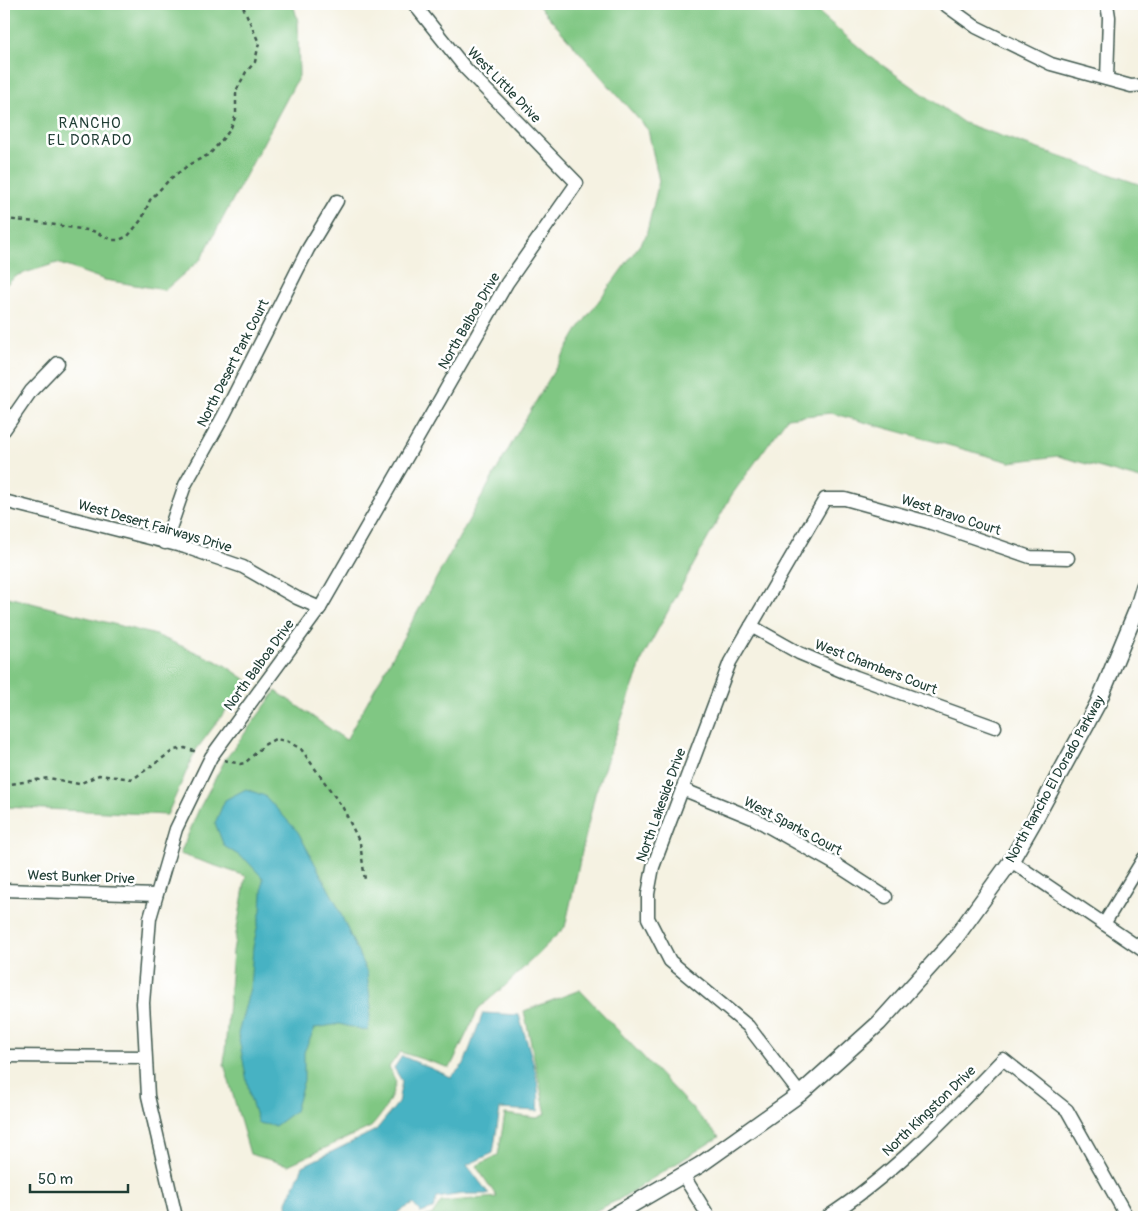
<svg xmlns="http://www.w3.org/2000/svg" width="1148" height="1221" font-family="Pangolin,sans-serif">
<style>
.green{fill:#80c783;stroke:#50825c}
.water{fill:#46b2c3;stroke:#32787c}
.lines{fill:none;stroke-linecap:round;stroke-linejoin:round}
.minor-casing{stroke:#3f584e;stroke-width:15}
.tertiary-casing{stroke:#3f584e;stroke-width:18}
.path{stroke:#3f584e;stroke-width:2.5;stroke-dasharray:4 4;stroke-linecap:butt}
.minor{stroke:#fff;stroke-width:12}
.tertiary{stroke:#fff;stroke-width:15}
.labels{text-anchor:middle;dominant-baseline:central;stroke-width:5;stroke-linejoin:round;paint-order:stroke}
.street-label{font-size:14px;fill:#1f3d34;stroke:#fff}
.neighbourhood-label{font-size:15px;letter-spacing:1px;fill:#1f3d34;stroke:#fff}
</style>
<rect width="100%" height="100%" fill="#fff"/>
<filter id="ink" filterUnits="userSpaceOnUse"><feTurbulence type="fractalNoise" baseFrequency=".02" numOctaves="2"/><feDisplacementMap in="SourceGraphic" scale="10" xChannelSelector="R" yChannelSelector="G"/><feConvolveMatrix kernelMatrix="1 2 1 2 8 2 1 2 1" color-interpolation-filters="sRGB"/></filter>
<filter id="wash" filterUnits="userSpaceOnUse"><feTurbulence type="fractalNoise" baseFrequency=".0096" numOctaves="4" result="noise"/><feDisplacementMap in="SourceGraphic" scale="20" xChannelSelector="R" yChannelSelector="G"/><feGaussianBlur stdDeviation="1.12" result="paint"/><feColorMatrix in="noise" values="0 0 0 0 0 0 0 0 0 0 0 0 0 0 0 0 0 1.4 0 .05"/><feComposite in="paint" operator="in"/></filter>
<g filter="url(#wash)">
<rect width="100%" height="100%" fill="#f5f2e2"/>
<g class="green">
<polygon points="4,4 293,4 298,21 299,76 201,259 165,290 105,280 57,263 18,275 4,286"/>
<path d="M 537,4 L 809,4 L 868,55 L 964,123 L 1144,186 L 1144,480 L 1058,456 L 1010,462 L 831,413 L 787,418 L 731,496 L 644,655 L 595,794 L 565,927 L 504,987 L 479,1008 L 450,1068 L 400,1052 L 389,1067 L 396,1082 C 391,1100 384,1113 371,1127 L 288,1165 L 250,1154 L 224,1064 L 233,951 L 246,876 L 180,854 L 199,809 L 225,760 L 276,691 L 346,740 L 518,432 L 579,328 L 646,236 L 659,181 L 648,130 Z"/>
<polygon points="4,596 156,635 223,664 248,681 196,750 167,815 4,807"/>
<polygon points="580,990 719,1137 618,1200 583,1217 424,1217 433,1214 441,1202 497,1197 476,1166 498,1155 505,1114 537,1118 546,1114 524,1011"/>
</g>
<g class="water">
<polygon points="246,789 265,796 298,832 335,901 367,973 371,1007 368,1031 339,1024 315,1028 304,1052 304,1080 295,1111 275,1126 258,1123 250,1097 238,1034 250,988 253,947 261,910 263,878 246,860 224,846 215,823 225,800"/>
<path d="M 483,1013 L 519,1015 C 527,1045 542,1079 538,1111 L 500,1109 L 493,1153 L 467,1165 L 489,1194 L 462,1194 L 437,1198 L 433,1209 L 421,1213 L 413,1204 L 398,1212 L 395,1217 L 288,1217 L 287,1202 L 303,1166 L 376,1130 L 398,1103 L 402,1081 L 394,1068 L 402,1056 L 451,1077 L 464,1064 Z"/>
</g>
</g>
<g filter="url(#ink)">
<g class="lines">
<defs>
<g id="minor">
<polyline points="944,4 976,27 1051,64 1131,86 1144,85"/>
<polyline points="1107,4 1109,17 1107,79"/>
<polyline points="4,430 31,391 58,363"/>
<polyline points="4,501 185,547 243,567 297,598 320,608"/>
<polyline points="165,543 185,485 224,415 308,249 337,201"/>
<polyline points="751,626 799,653 856,677 995,727"/>
<polyline points="682,789 755,819 835,864 886,897"/>
<polyline points="1011,861 1144,951"/>
<polyline points="4,890 156,895"/>
<polyline points="1104,924 1144,858"/>
<polyline points="4,1056 145,1057"/>
<polyline points="800,1094 748,1026 670,961 648,918 648,894 653,867 730,662 825,499 845,499 928,522 1030,557 1068,558"/>
<polyline points="683,1175 709,1217"/>
<polyline points="176,1217 148,1096 143,1003 150,918 176,829 211,757 320,608 507,283 577,183 466,69 414,4"/>
<path d="M 827,1217 C 894,1174 948,1116 1003,1059 L 1067,1110 L 1127,1217"/>
</g>
<polyline id="tertiary" points="611,1217 700,1165 800,1094 879,1023 953,941 1011,861 1034,821 1098,703 1137,609 1144,586"/>
</defs>
<use href="#minor" class="minor-casing"/>
<use href="#tertiary" class="tertiary-casing"/>
<g class="path">
<polyline points="4,219 36,222 93,231 112,240 119,240 128,236 142,219 150,200 170,179 190,164 210,154 230,130 236,115 236,91 246,72 255,62 259,43 242,4"/>
<polyline points="224,760 240,764 245,763 264,745 275,739 287,741 301,749 343,808 360,843 365,880"/>
<polyline points="4,785 49,778 79,784 99,775 133,779 174,750 185,748 197,752"/>
</g>
<use href="#minor" class="minor"/>
<use href="#tertiary" class="tertiary"/>
</g>
</g>
<g class="labels">
<g class="street-label">
<text transform="translate(504 85) rotate(46)">West Little Drive</text>
<text transform="translate(469 321) rotate(-60)">North Balboa Drive</text>
<text transform="translate(233 363) rotate(-63)">North Desert Park Court</text>
<text transform="translate(951 515) rotate(18)">West Bravo Court</text>
<text transform="translate(155 526) rotate(16)">West Desert Fairways Drive</text>
<text transform="translate(259 665) rotate(-54)">North Balboa Drive</text>
<text transform="translate(876 667) rotate(21)">West Chambers Court</text>
<text transform="translate(1055 779) rotate(-61)">North Rancho El Dorado Parkway</text>
<text transform="translate(661 805) rotate(-70)">North Lakeside Drive</text>
<text transform="translate(793 826) rotate(28)">West Sparks Court</text>
<text transform="translate(81 877) rotate(2)">West Bunker Drive</text>
<text transform="translate(929 1111) rotate(-44)">North Kingston Drive</text>
</g>
<g class="neighbourhood-label">
<text x="90" y="123">RANCHO<tspan x="90" dy="17">EL DORADO</tspan></text>
</g>
</g>
<rect width="1148" height="1221" fill="none" stroke="#fff" stroke-width="20"/>
<path d="M30 1184v8h98v-8" fill="none" stroke="#1f3d34" stroke-width="2.5"/>
<text x="38" y="1184" font-size="15" fill="#1f3d34" stroke="#ffffff" stroke-width="4" paint-order="stroke">50 m</text>
</svg>
